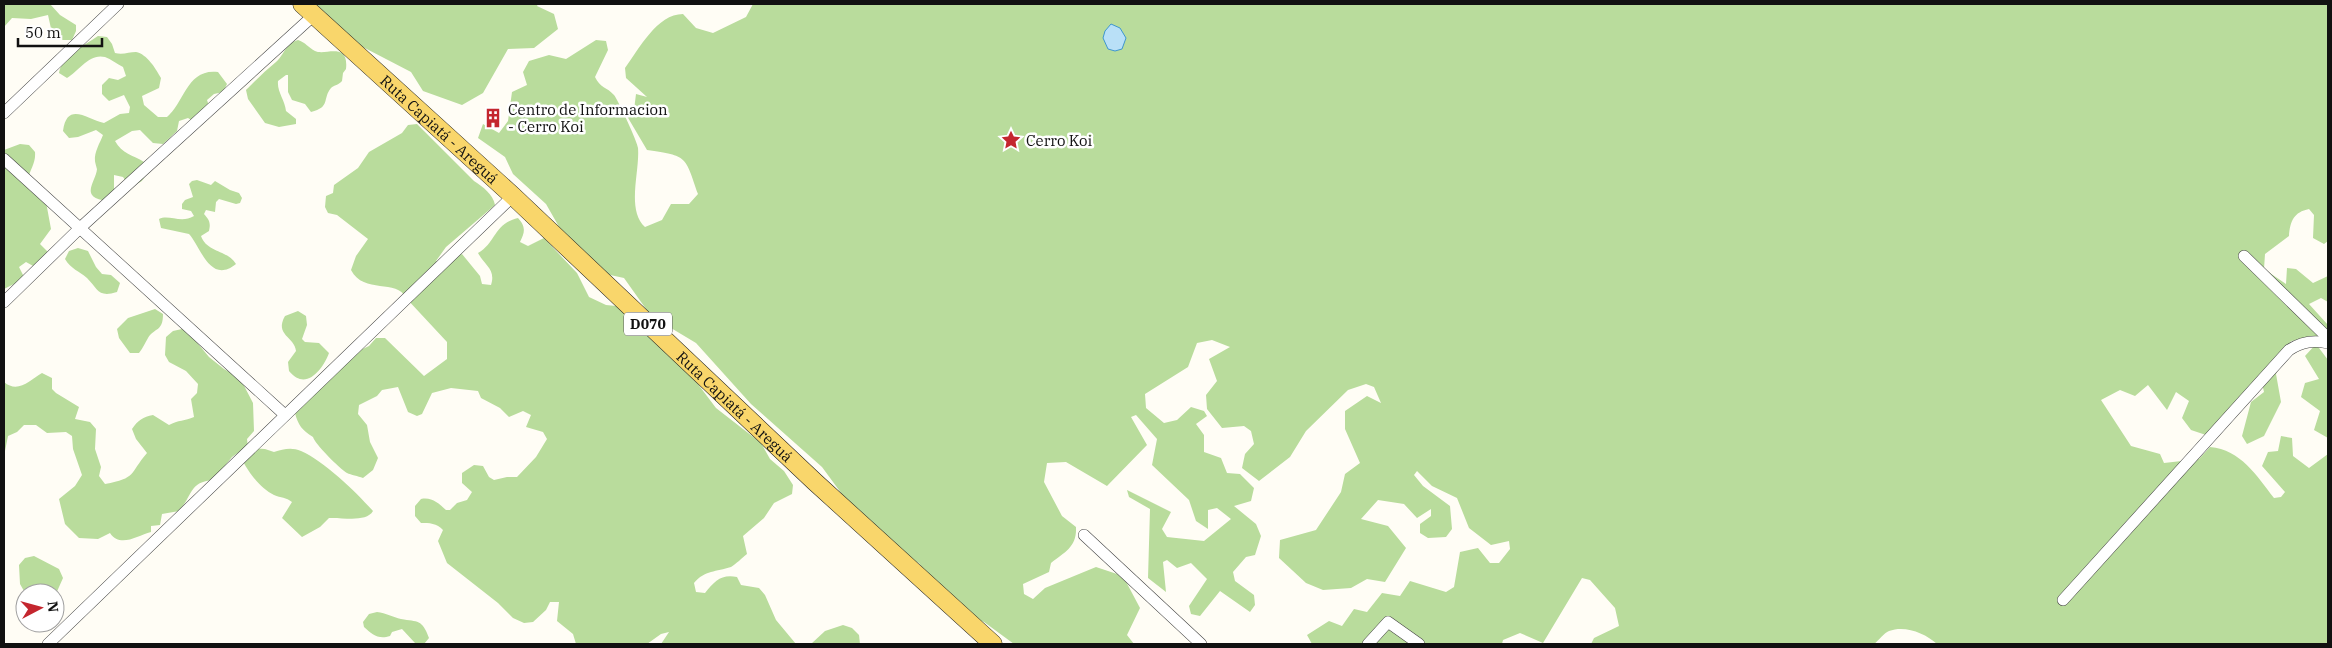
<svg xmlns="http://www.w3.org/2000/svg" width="2332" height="648" font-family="'IBM Plex Serif',serif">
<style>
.forest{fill:#b9dc9c}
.water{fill:#b9e0f7;stroke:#3f96cf}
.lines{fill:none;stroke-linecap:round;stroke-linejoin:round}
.minor-casing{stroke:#444;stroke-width:12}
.primary-casing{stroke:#222;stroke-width:19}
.minor{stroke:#fff;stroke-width:11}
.primary{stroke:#f9d66b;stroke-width:18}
.labels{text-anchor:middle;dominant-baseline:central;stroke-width:5;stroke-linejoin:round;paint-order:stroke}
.shield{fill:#fff;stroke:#585858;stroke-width:1}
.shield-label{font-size:14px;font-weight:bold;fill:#111}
.poi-label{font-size:15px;fill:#111;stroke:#fff;text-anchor:start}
.street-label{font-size:15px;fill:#111;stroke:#fff}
</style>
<rect width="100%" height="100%" fill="#fffdf5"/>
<g class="forest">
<polygon points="4,4 50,4 60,15 76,25 76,31 72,40 62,40 52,33 48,15 31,19 12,18 4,27"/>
<polygon points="316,4 538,4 537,6 554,14 558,29 534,48 508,49 483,93 462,105 423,91 411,72 359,45"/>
<path d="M 753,4 L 2328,4 L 2328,241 L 2324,244 L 2313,238 L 2314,215 L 2309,209 C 2294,212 2290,221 2289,236 L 2265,254 L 2264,269 L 2286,284 L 2287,268 L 2296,269 L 2313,283 L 2328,276 L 2328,302 L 2321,298 L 2309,304 L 2328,325 L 2328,341 L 2318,337 L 2291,341 L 2276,374 L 2281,402 L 2264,436 L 2247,444 L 2242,436 L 2251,402 L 2264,392 L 2262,383 L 2209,436 L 2191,430 L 2182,418 L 2189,401 L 2176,392 L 2167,410 L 2148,385 L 2135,396 L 2120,390 L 2101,400 L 2131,446 L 2160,454 L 2164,463 L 2199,459 L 2210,447 C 2241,450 2256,475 2274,498 L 2281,497 L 2285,492 L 2262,466 L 2268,452 L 2278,451 L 2281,436 L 2292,438 L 2293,456 L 2309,468 L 2328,454 L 2328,644 L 1937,644 C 1925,633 1905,625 1889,631 C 1884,633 1879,640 1874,644 L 1591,644 L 1594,638 L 1619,626 L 1615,608 L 1590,580 L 1582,578 L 1543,643 L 1520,633 L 1503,640 L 1502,644 L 1312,644 L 1307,635 L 1329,621 L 1342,626 L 1354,609 L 1367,612 L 1382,593 L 1400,596 L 1410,581 L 1446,592 L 1454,587 L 1460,552 L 1478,548 L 1490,563 L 1499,563 L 1510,549 L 1509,541 L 1491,545 L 1469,528 L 1457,498 L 1432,486 L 1417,471 L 1414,475 L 1423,486 L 1450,506 L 1452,529 L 1446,537 L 1428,538 L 1420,533 L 1420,524 L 1431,516 L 1431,509 L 1417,518 L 1404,504 L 1378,500 L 1361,519 L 1388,526 L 1406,548 L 1385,582 L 1367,579 L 1351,588 L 1323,590 L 1306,583 L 1279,558 L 1280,540 L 1316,530 L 1341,492 L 1345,474 L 1360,463 L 1345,429 L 1345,411 L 1367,396 L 1381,403 L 1374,387 L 1366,384 L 1348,390 L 1306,431 L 1290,457 L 1259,481 L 1242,468 L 1245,454 L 1254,444 L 1251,431 L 1244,426 L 1222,428 L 1207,409 L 1206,395 L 1217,381 L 1209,359 L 1230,347 L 1212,340 L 1197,343 L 1188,367 L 1145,394 L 1146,408 L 1164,423 L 1177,420 L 1191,407 L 1204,411 L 1207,416 L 1196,424 L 1204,435 L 1204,452 L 1221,458 L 1227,473 L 1240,474 L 1254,488 L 1251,501 L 1234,506 L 1256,524 L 1261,536 L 1255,555 L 1246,557 L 1233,572 L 1235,581 L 1254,595 L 1255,605 L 1250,612 L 1220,591 L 1200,616 L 1191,614 L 1189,606 L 1207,579 L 1191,563 L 1177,568 L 1167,560 L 1163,562 L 1166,592 L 1148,578 L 1150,509 L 1129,497 L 1127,490 L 1171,512 L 1162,529 L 1167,537 L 1204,541 L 1231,519 L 1217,508 L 1208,510 L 1208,529 L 1196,521 L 1189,500 L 1152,465 L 1157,439 L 1136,415 L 1131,417 L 1147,445 L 1107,486 L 1066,462 L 1047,463 L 1044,482 L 1062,516 L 1076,527 C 1077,547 1065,552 1051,563 L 1049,572 L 1023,584 L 1024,594 L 1033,599 L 1045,588 L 1096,567 L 1123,576 L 1140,608 L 1127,635 L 1134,644 L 1014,644 L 984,622 L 967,616 L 941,594 L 919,563 L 883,550 L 822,467 L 751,404 L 696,343 L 651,316 L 624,278 L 601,273 L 562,232 L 546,204 L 513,174 L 505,157 L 478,138 L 483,124 L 499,133 L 508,121 L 512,92 L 527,85 L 523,72 L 529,61 L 549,55 L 566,59 L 596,40 L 606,41 L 608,50 L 595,77 C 600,88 607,87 614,95 C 618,100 638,143 638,148 C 640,172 626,209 645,227 L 662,220 L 671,204 L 689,204 L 698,194 C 685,156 688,156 647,150 L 624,111 L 634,110 L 636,94 L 647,97 L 626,78 L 625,68 C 639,49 657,14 683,14 L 696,28 L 713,33 L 746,17 Z"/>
<path d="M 98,36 L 107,37 L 112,44 L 115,53 C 123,55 129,52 136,52 C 147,54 156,69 161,78 L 159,88 L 142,96 L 144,105 L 158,117 L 167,117 C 184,103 187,68 218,72 L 227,84 L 223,92 L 214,94 L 207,100 L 210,109 L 196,123 L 188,118 L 179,121 L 177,131 L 163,144 L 153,143 L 140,130 L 132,131 L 115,141 C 122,154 133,155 144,162 C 149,176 143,186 128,184 L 123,177 L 114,175 L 114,194 L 108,201 C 78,198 96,182 97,169 C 97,169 95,162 95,161 C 94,152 100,143 103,135 L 96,130 L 78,137 L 69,138 L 63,131 C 67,101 87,119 104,123 L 120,114 L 129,113 L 130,107 L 124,95 L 109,101 L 102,94 L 102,85 L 109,78 L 118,80 L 126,76 L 123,67 C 117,64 111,59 105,57 C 89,53 79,71 67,78 L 59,73 C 62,55 84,46 98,36 Z"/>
<path d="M 298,40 C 305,42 309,48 315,51 C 325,56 349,41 346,69 L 343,73 L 342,81 C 339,85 334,85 331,88 C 322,99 331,107 311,112 L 305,104 L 292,100 L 288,92 L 288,75 L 286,75 L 278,81 C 277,92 285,100 286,111 L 296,119 L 296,124 L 279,127 L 265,123 L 248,99 L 246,90 C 256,80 265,71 276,62 C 284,55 286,43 298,40 Z"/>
<path d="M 417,124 L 474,181 C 483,187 493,194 495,205 L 446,247 L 436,261 L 444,263 L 453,257 L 462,254 L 480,276 L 482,284 L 491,285 C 496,269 485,266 478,253 C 497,242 493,224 518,218 C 526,227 525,232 520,242 L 528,246 L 544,238 L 577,273 L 589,297 L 606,305 L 616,306 L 624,310 L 676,355 L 716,408 L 761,443 L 770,459 L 784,471 L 793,485 L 792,494 L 774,503 L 764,518 L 743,536 L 747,554 C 742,558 736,564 731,567 C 716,572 705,570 694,583 L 696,592 L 705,593 C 715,581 721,574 737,577 L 741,585 L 759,588 L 765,595 L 776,620 L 796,644 L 661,644 L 669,632 L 661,634 L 647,644 L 576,644 L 573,634 L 557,621 L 559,602 L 550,602 L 546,610 L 533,622 L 524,623 L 513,618 L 498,603 L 447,563 L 438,541 L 443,530 C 437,523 429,523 421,523 L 415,516 L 415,506 L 421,499 C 432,497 438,503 446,510 L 450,510 L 457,503 L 467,500 L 472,492 L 462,483 L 462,473 L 474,465 L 483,466 L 489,477 L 494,480 L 507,477 L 517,477 L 536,457 L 547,439 L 543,432 L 526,427 L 531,415 L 523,411 L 509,417 L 500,408 L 481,398 L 478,391 L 451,388 L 432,393 L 422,414 L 417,416 L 408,412 L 398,387 L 382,390 L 377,396 L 359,405 L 358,414 L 367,425 L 370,442 L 378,458 L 373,470 L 363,478 C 358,476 351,475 347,473 C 340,469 314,443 313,437 C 302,430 298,425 295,413 L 352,354 L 369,346 L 376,338 L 385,338 L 424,376 L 447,359 L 447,342 L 406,298 C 397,278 364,295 351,270 L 356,256 L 368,239 L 337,215 L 328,213 L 325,207 L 326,196 L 333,193 L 334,185 L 358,168 L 369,152 L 402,133 L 408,125 Z"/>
<path d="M 20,144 L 29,145 L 35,152 C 36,163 30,169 28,179 L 46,202 L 51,229 L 40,244 L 47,251 L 48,255 L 35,267 L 26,262 L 19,267 L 23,275 L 22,280 L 4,289 L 4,150 Z"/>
<path d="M 197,180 L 211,185 L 215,181 L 230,190 L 239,193 L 242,198 L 240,203 L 236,204 L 219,199 L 216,202 L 215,212 L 206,210 L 204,214 C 209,220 211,222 209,231 L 201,236 C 207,253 228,250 236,264 C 210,285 201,247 189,234 L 161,228 L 159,219 C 169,214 181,224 194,216 L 191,211 L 182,209 L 182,204 L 185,200 L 193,197 L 189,184 L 192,181 Z"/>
<path d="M 78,248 L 88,251 L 96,267 L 102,274 L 111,275 L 120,283 L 117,292 C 98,298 98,289 87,278 C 79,271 71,269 65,259 L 69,251 Z"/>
<path d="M 155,309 L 163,314 C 163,332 155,327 148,338 C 145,343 143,348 139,353 L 130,353 L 119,338 L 117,329 L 128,318 Z"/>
<path d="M 298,311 L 306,316 L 307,325 L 302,339 L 305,342 L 319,343 L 329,353 C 323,369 306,392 289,371 L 288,362 L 296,351 C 295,337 274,335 285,316 Z"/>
<path d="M 182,329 L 190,334 L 209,357 L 224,369 L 240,378 L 253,403 L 254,431 L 247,439 L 248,448 L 265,449 L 274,452 C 283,449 292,447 301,451 C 324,461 356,492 373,511 C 366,523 342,517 329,518 L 320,527 L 302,537 L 282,518 L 292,502 C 286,497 281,498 274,495 C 259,488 244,467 239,452 L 232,457 L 213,480 C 189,482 193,495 179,511 L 162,514 L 160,525 L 151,526 L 151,532 C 137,536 120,548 110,533 L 98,539 L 79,538 L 65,524 L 59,499 L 75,486 L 82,475 L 73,449 L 72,436 L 66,432 L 47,433 L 36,425 L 24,425 L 17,432 L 8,436 L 4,456 L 4,382 C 18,394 30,380 42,373 L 52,378 L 52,389 L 56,393 L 79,407 L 75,419 L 90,422 L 96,429 L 95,449 L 101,467 L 99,476 L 105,484 C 137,478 129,474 147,453 L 136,439 L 132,429 C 138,420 143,417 153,415 L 169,425 C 178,420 185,421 194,417 L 191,399 L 197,393 L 198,384 L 186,371 L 169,362 L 165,355 L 166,337 L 173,331 Z"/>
<polygon points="2316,344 2328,360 2328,438 2314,430 2320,411 2301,397 2305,383 2319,379 2305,356"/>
<polygon points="34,556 59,569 63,578 55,596 55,593 24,591 20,584 19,565 25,558"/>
<path d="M 377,612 C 386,613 393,617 401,619 C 418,622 422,619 429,638 L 424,644 L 415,643 L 402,629 L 392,632 L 390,636 C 378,640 372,634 364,627 L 363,622 L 369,614 Z"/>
<polygon points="843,625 852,628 859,635 860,644 811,644 825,631"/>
</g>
<polygon class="water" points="1111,24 1120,28 1126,38 1122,49 1115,51 1108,49 1103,38 1105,31"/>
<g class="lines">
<defs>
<g id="minor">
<polyline points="4,113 118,4"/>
<polyline points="4,159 285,415"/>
<polyline points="2244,256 2328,338"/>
<polyline points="4,302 80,228 314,15"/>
<polyline points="1084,535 1201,644"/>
<path d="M 2063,600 L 2289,350 C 2302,341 2314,340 2328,343"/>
<polyline points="48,644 513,196"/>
<polyline points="1368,644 1388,622 1419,644"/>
</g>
<g id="primary">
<path id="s1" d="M 302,4 L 513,196 L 815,482 L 993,644"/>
</g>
</defs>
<use href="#minor" class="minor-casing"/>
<use href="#primary" class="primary-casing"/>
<use href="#minor" class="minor"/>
<use href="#primary" class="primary"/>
</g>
<defs>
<symbol id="building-bare" viewBox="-9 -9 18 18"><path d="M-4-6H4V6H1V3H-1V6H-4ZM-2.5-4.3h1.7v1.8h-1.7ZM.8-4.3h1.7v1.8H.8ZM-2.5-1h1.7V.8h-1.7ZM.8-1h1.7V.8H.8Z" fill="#c4262e" stroke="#fff" stroke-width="2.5" paint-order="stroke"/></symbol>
<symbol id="sight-bare" viewBox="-9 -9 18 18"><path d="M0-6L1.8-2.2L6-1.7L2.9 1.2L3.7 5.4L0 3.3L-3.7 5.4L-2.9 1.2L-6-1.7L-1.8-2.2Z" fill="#c4262e" stroke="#fff" stroke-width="2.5" paint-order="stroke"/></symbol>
</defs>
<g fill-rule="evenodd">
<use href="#building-bare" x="479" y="104" width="28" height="28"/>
<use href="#sight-bare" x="997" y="126" width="28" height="28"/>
</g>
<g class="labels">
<rect class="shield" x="624" y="312.5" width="48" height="23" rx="4"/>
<g class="shield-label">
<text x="648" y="324">D070</text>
</g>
<g class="poi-label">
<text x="508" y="109">Centro de Informacion<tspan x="508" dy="17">- Cerro Koi</tspan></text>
<text x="1026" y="140">Cerro Koi</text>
</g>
<g class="street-label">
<text stroke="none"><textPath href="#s1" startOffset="186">Ruta Capiatá - Areguá</textPath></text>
<text stroke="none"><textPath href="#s1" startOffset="591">Ruta Capiatá - Areguá</textPath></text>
</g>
</g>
<rect width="2332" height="648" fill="none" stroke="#111111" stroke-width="10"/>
<g transform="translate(40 608) rotate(84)"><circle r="24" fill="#ffffff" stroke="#a0a0a0"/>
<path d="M0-4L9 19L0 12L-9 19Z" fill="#c4262e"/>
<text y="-8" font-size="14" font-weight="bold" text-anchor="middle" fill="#111111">N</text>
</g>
<path d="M18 38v8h84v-8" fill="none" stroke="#111111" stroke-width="2.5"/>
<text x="25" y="38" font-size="15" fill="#111111" stroke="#ffffff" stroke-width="4" paint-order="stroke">50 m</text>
</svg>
